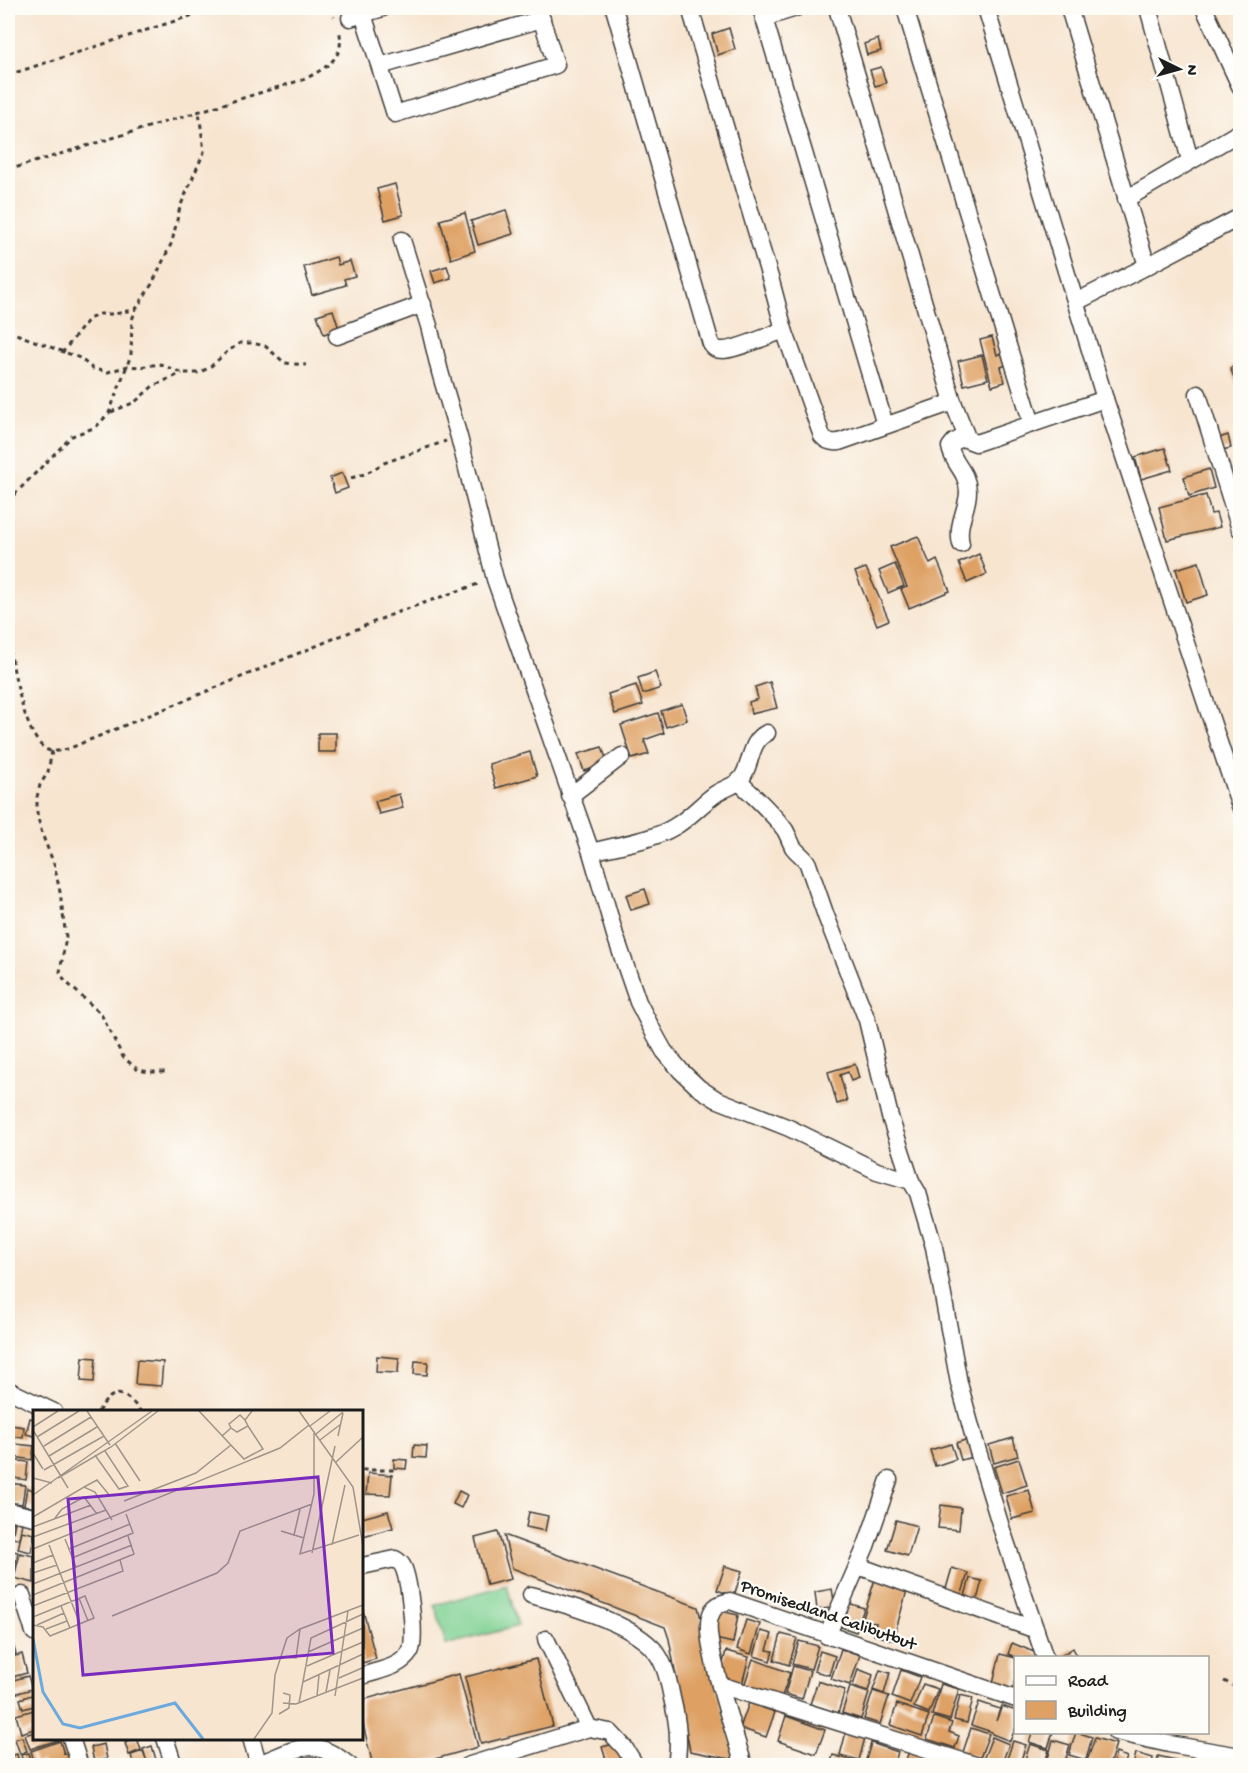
<svg xmlns="http://www.w3.org/2000/svg" width="1248" height="1773" font-family="'Gochi Hand',sans-serif">
<style>
.green{fill:#7fd193;stroke:#4e7658;stroke-width:1.5}
.building{fill:#dea063}
.lines{fill:none;stroke-linecap:round;stroke-linejoin:round}
.minor-casing{stroke:#3d3a37;stroke-width:19}
.path{stroke:#3d3a37;stroke-width:3;stroke-dasharray:4.5 4.5;stroke-linecap:butt}
.minor{stroke:#fff;stroke-width:16}
.labels{text-anchor:middle;dominant-baseline:central;stroke-width:4.5;stroke-linejoin:round;paint-order:stroke}
.street-label{font-size:18px;fill:#1c1c1c;stroke:#fdfcf7}
.inset-river{fill:none;stroke:#6ca9dd;stroke-width:3}
.inset-road{fill:none;stroke:#9f9588;stroke-width:1.5}
.view{fill:#7b2cbf;fill-opacity:0.15;stroke:#7b2cbf;stroke-width:3}
.inset-edge{fill:none;stroke:#1c1c1c;stroke-width:3}
</style>
<rect width="100%" height="100%" fill="#fdfcf7"/>
<filter id="ink" filterUnits="userSpaceOnUse"><feTurbulence type="fractalNoise" baseFrequency=".0167" numOctaves="2"/><feDisplacementMap in="SourceGraphic" scale="12" xChannelSelector="R" yChannelSelector="G"/><feConvolveMatrix kernelMatrix="1 2 1 2 8 2 1 2 1" color-interpolation-filters="sRGB"/></filter>
<filter id="wash" filterUnits="userSpaceOnUse"><feTurbulence type="fractalNoise" baseFrequency=".008" numOctaves="4" result="noise"/><feDisplacementMap in="SourceGraphic" scale="24" xChannelSelector="R" yChannelSelector="G"/><feGaussianBlur stdDeviation="1.35" result="paint"/><feColorMatrix in="noise" values="0 0 0 0 0 0 0 0 0 0 0 0 0 0 0 0 0 1.4 0 .05"/><feComposite in="paint" operator="in"/></filter>
<g filter="url(#wash)">
<rect width="100%" height="100%" fill="#f7e5d0"/>
<polygon class="green" points="507,1585 518,1626 446,1645 435,1605"/>
<g id="blocks">
<g class="building">
<polygon points="729,28 735,49 718,55 712,34"/>
<polygon points="878,39 881,51 867,55 864,44"/>
<polygon points="881,67 886,83 875,86 870,70"/>
<polygon points="395,184 403,215 385,220 377,189"/>
<polygon points="506,210 513,234 478,245 471,221"/>
<polygon points="465,213 475,251 451,259 440,220"/>
<polygon points="336,257 338,265 350,261 355,276 344,279 346,285 312,295 304,267"/>
<polygon points="447,266 451,278 435,283 431,271"/>
<polygon points="333,310 339,329 324,334 317,315"/>
<polygon points="992,337 997,355 1003,353 1006,365 1001,367 1005,382 992,386 980,340"/>
<polygon points="982,355 988,379 964,385 958,361"/>
<polygon points="1240,363 1240,383 1237,384 1230,368"/>
<polygon points="1228,435 1231,448 1222,450 1219,438"/>
<polygon points="1165,448 1172,470 1141,479 1135,457"/>
<polygon points="1209,469 1214,488 1189,496 1184,477"/>
<polygon points="342,473 348,488 335,493 330,478"/>
<polygon points="1206,495 1211,514 1216,513 1220,527 1167,540 1159,507"/>
<polygon points="918,536 930,564 937,560 950,591 909,608 901,589 907,587 890,547"/>
<polygon points="979,554 987,574 967,583 959,563"/>
<polygon points="1199,562 1208,595 1186,602 1176,569"/>
<polygon points="895,564 904,586 888,593 879,571"/>
<polygon points="866,568 889,620 877,625 855,572"/>
<polygon points="655,672 661,688 643,694 638,678"/>
<polygon points="770,682 777,708 751,714 749,702 758,699 755,687"/>
<polygon points="636,685 643,705 615,714 608,694"/>
<polygon points="682,704 687,720 666,727 661,711"/>
<polygon points="658,713 664,733 644,740 649,754 632,759 621,725"/>
<rect x="318" y="733" width="18" height="19"/>
<polygon points="602,747 608,764 584,771 578,754"/>
<polygon points="530,752 537,776 496,788 489,764"/>
<polygon points="399,794 403,808 379,814 375,801"/>
<polygon points="645,889 650,904 631,910 626,895"/>
<polygon points="855,1064 859,1078 851,1081 848,1072 840,1075 847,1101 837,1104 828,1072"/>
<polygon points="377,1356 399,1358 398,1373 376,1372"/>
<polygon points="83,1357 96,1358 94,1382 81,1381"/>
<polygon points="137,1360 163,1362 161,1386 135,1384"/>
<polygon points="415,1361 428,1362 427,1375 414,1374"/>
<polygon points="30,1418 34,1419 34,1436 26,1434"/>
<polygon points="11,1425 24,1427 23,1438 10,1436"/>
<polygon points="971,1438 976,1456 961,1460 956,1443"/>
<polygon points="1013,1438 1018,1456 994,1463 989,1445"/>
<polygon points="15,1444 34,1446 32,1460 14,1457"/>
<polygon points="951,1444 956,1459 935,1466 930,1450"/>
<polygon points="414,1445 427,1446 426,1458 413,1457"/>
<polygon points="394,1459 407,1460 406,1469 394,1468"/>
<polygon points="1019,1459 1027,1485 1002,1493 994,1467"/>
<polygon points="11,1460 28,1462 26,1480 8,1477"/>
<polygon points="368,1473 392,1475 390,1495 366,1494"/>
<polygon points="8,1483 25,1485 22,1504 8,1502"/>
<polygon points="27,1488 34,1490 34,1508 24,1505"/>
<polygon points="1029,1490 1035,1513 1012,1519 1006,1496"/>
<polygon points="459,1491 467,1495 461,1508 453,1504"/>
<polygon points="941,1505 961,1508 959,1530 938,1528"/>
<polygon points="388,1511 393,1528 363,1536 362,1518"/>
<polygon points="529,1512 548,1516 545,1531 526,1527"/>
<polygon points="896,1520 917,1526 908,1556 887,1550"/>
<polygon points="8,1521 13,1522 9,1550 8,1550"/>
<polygon points="15,1522 22,1523 19,1539 12,1538"/>
<polygon points="22,1531 34,1534 31,1552 18,1549"/>
<polygon points="498,1532 511,1579 487,1585 475,1538"/>
<polygon points="504,1535 698,1607 736,1760 690,1751 669,1639 665,1627 512,1568"/>
<polygon points="8,1550 18,1552 14,1572 8,1570"/>
<polygon points="20,1553 34,1556 34,1583 14,1578"/>
<polygon points="725,1566 742,1571 734,1596 717,1590"/>
<polygon points="952,1568 968,1573 961,1597 945,1592"/>
<polygon points="876,1576 908,1587 893,1640 874,1635 876,1623 862,1621"/>
<polygon points="970,1578 982,1581 977,1600 965,1596"/>
<polygon points="832,1589 835,1607 817,1610 815,1592"/>
<polygon points="848,1603 864,1608 856,1632 841,1627"/>
<polygon points="362,1607 376,1659 362,1663"/>
<polygon points="716,1610 738,1615 733,1643 711,1638"/>
<polygon points="746,1620 760,1624 751,1654 737,1649"/>
<polygon points="761,1631 772,1634 767,1650 773,1651 770,1661 754,1656"/>
<polygon points="781,1634 797,1638 789,1665 774,1660"/>
<polygon points="12,1641 16,1654 8,1657 8,1643"/>
<polygon points="799,1641 818,1646 811,1669 792,1664"/>
<polygon points="1012,1643 1039,1654 1038,1658 1018,1658 1008,1654"/>
<polygon points="1073,1648 1078,1658 1058,1658"/>
<polygon points="841,1649 860,1655 850,1685 831,1679"/>
<polygon points="726,1651 749,1657 742,1684 719,1678"/>
<polygon points="820,1651 835,1656 829,1675 814,1671"/>
<polygon points="22,1654 27,1673 8,1678 8,1658"/>
<polygon points="1000,1654 1016,1658 1016,1677 1012,1692 992,1687"/>
<polygon points="536,1659 553,1726 481,1744 465,1677"/>
<polygon points="753,1659 790,1673 781,1699 744,1686"/>
<polygon points="793,1666 810,1671 802,1699 785,1694"/>
<polygon points="858,1669 873,1675 868,1691 853,1686"/>
<polygon points="880,1670 890,1673 884,1694 873,1690"/>
<polygon points="901,1670 920,1677 910,1704 892,1697"/>
<polygon points="459,1674 478,1747 410,1766 373,1766 362,1720 362,1700"/>
<polygon points="28,1676 32,1689 14,1694 10,1681"/>
<polygon points="818,1681 845,1690 838,1713 810,1704"/>
<polygon points="923,1684 938,1689 929,1713 914,1707"/>
<polygon points="941,1684 959,1689 950,1720 932,1715"/>
<polygon points="850,1687 869,1693 861,1719 842,1713"/>
<polygon points="873,1691 889,1696 880,1724 864,1719"/>
<polygon points="34,1694 34,1706 23,1709 20,1699"/>
<polygon points="960,1695 973,1698 967,1723 954,1720"/>
<polygon points="979,1702 1000,1709 996,1721 1002,1706 1016,1711 1016,1727 1010,1741 992,1734 992,1732 971,1725"/>
<polygon points="749,1703 775,1712 766,1737 740,1728"/>
<polygon points="897,1704 929,1715 922,1736 890,1725"/>
<polygon points="34,1710 34,1729 21,1733 16,1715"/>
<polygon points="786,1716 825,1730 816,1754 778,1741"/>
<polygon points="934,1717 952,1723 949,1732 959,1736 955,1748 927,1739"/>
<polygon points="971,1728 989,1734 980,1758 963,1752"/>
<polygon points="34,1732 34,1738 61,1739 30,1749 25,1735"/>
<polygon points="846,1732 865,1738 859,1760 840,1755"/>
<polygon points="1033,1732 1053,1732 1048,1748 1029,1742"/>
<polygon points="1076,1732 1092,1737 1086,1760 1069,1755"/>
<polygon points="22,1737 27,1751 20,1754 15,1739"/>
<polygon points="992,1737 1009,1744 1001,1766 996,1766 983,1760"/>
<polygon points="137,1738 141,1750 129,1755 125,1743"/>
<polygon points="1095,1738 1116,1744 1109,1766 1099,1766 1087,1761"/>
<polygon points="1053,1740 1070,1745 1066,1758 1088,1766 1046,1766"/>
<polygon points="60,1741 64,1754 68,1753 72,1766 43,1766 42,1761 35,1764 31,1751"/>
<polygon points="1013,1741 1026,1745 1019,1766 1006,1762"/>
<polygon points="617,1743 624,1766 608,1766 602,1747"/>
<polygon points="871,1743 898,1752 894,1766 873,1766 865,1763"/>
<polygon points="104,1744 107,1759 94,1762 91,1747"/>
<polygon points="1030,1744 1049,1750 1044,1766 1023,1766"/>
<polygon points="152,1746 157,1763 149,1766 134,1766 131,1755 143,1751 147,1762 143,1749"/>
<polygon points="909,1751 946,1763 946,1766 904,1766"/>
<polygon points="29,1753 33,1766 24,1766 21,1755"/>
<polygon points="1116,1753 1127,1757 1124,1766 1112,1766"/>
<polygon points="1136,1753 1153,1758 1152,1766 1133,1766"/>
<polygon points="17,1754 20,1766 8,1766 8,1757"/>
<polygon points="833,1755 868,1765 867,1766 830,1766"/>
<polygon points="1158,1756 1176,1760 1175,1766 1157,1766"/>
</g>
</g>
</g>
<g filter="url(#ink)">
<use href="#blocks" fill-opacity="0" stroke="#3d3a37" stroke-width="1.5"/>
<g class="lines">
<defs>
<g id="minor">
<polyline points="361,8 395,114 556,65 538,8"/>
<path d="M 614,8 L 711,344 C 714,349 717,350 723,350 C 736,350 770,335 784,330"/>
<path d="M 690,8 L 771,281 L 784,330 L 822,436 C 827,442 832,443 839,442 L 953,402"/>
<polyline points="761,8 885,425"/>
<polyline points="837,8 953,402 968,440 976,443 1105,399"/>
<polyline points="905,8 1032,424"/>
<polyline points="986,8 1105,399 1240,806"/>
<polyline points="1069,8 1147,266"/>
<polyline points="1148,8 1190,160"/>
<polyline points="1204,8 1240,86"/>
<polyline points="350,18 383,8"/>
<polyline points="764,18 796,8"/>
<polyline points="380,66 542,19"/>
<path d="M 1126,199 C 1165,177 1202,154 1240,132"/>
<polyline points="402,240 429,326 440,372 459,437 495,579 591,852 615,935 638,1002 654,1033 664,1051 681,1071 699,1088 716,1099 789,1128 877,1171 911,1181 918,1193 934,1247 959,1383 974,1438 1001,1527 1045,1658"/>
<polyline points="1076,302 1147,266 1240,217"/>
<polyline points="337,336 423,304"/>
<polyline points="1198,394 1240,529"/>
<path d="M 961,544 C 956,523 968,510 968,491 C 967,470 953,465 950,447 L 954,442 L 966,436"/>
<path d="M 739,782 C 755,797 772,812 785,830 C 788,835 790,841 793,847 C 798,854 805,857 808,864 L 826,916 L 867,1020 L 890,1117 L 911,1181"/>
<polyline points="570,796 622,756"/>
<path d="M 591,852 C 617,845 651,841 674,827 C 690,818 702,803 717,793 C 725,788 735,786 741,779 C 752,765 749,741 767,733"/>
<polyline points="8,1390 54,1412"/>
<polyline points="8,1511 34,1517"/>
<path d="M 362,1566 L 395,1559 C 399,1561 402,1564 404,1569 C 409,1582 417,1641 410,1652 C 400,1668 379,1670 362,1676"/>
<polyline points="858,1566 1036,1630"/>
<polyline points="22,1595 34,1632"/>
<path d="M 531,1595 C 566,1604 637,1624 658,1655 C 666,1667 669,1683 672,1698 C 678,1723 680,1740 676,1766"/>
<polyline points="827,1636 866,1546 889,1480"/>
<polyline points="546,1639 589,1728"/>
<polyline points="720,1685 978,1766"/>
<polyline points="1116,1732 1169,1744 1240,1756"/>
<polyline points="71,1738 80,1766"/>
<polyline points="165,1738 174,1766"/>
<polyline points="251,1738 259,1766"/>
<path d="M 259,1764 C 299,1748 313,1735 350,1766"/>
<polyline points="467,1766 589,1728 610,1732 624,1747 636,1766"/>
<path d="M 744,1766 C 736,1737 702,1640 710,1617 C 713,1606 720,1603 730,1601 L 1016,1699"/>
</g>
</defs>
<use href="#minor" class="minor-casing"/>
<g class="path">
<polyline points="331,8 334,17"/>
<polyline points="8,75 215,8"/>
<path d="M 8,170 L 305,79 C 327,67 346,58 339,29"/>
<polyline points="8,331 80,358 93,369 108,372 128,366 139,367 160,364 182,373 197,373 209,368 228,351 240,343 252,343 265,346 285,363 306,365"/>
<polyline points="62,353 89,319 100,314 115,314 136,309"/>
<polyline points="111,412 135,402 153,386 182,373"/>
<polyline points="351,478 365,474 384,463 446,441"/>
<polyline points="8,501 72,436 96,427 109,413 131,355 132,320 136,309 152,284 172,242 180,207 204,152 199,111"/>
<path d="M 8,641 C 13,664 25,747 51,751 C 64,753 80,743 92,739 L 398,612 L 481,583"/>
<polyline points="52,751 48,772 40,785 37,797 37,813 42,834 54,864 60,892 66,937 60,972 65,981 101,1014 123,1057 138,1070 149,1072 169,1072"/>
<path d="M 98,1412 C 113,1386 125,1391 141,1412"/>
<polyline points="362,1470 395,1470"/>
<polyline points="1224,1681 1240,1689"/>
</g>
<use href="#minor" class="minor"/>
</g>
</g>
<g class="labels">
<g class="street-label">
<text transform="translate(828 1616) rotate(19)">Promisedland Calibutbut</text>
</g>
</g>
<g transform="translate(33 1410)">
<rect width="330" height="330" fill="#f7e5d0"/>
<path class="inset-river" d="M 0,229 L 10,282 L 30,314 L 47,318 L 142,293 L 170,329"/>
<path class="inset-road" d="M 54,1 L 77,35M 166,1 L 211,49 L 230,39 L 215,16M 266,1 L 320,77 L 330,136M 277,16 L 297,1M 0,17 L 25,1M 198,18 L 196,14 L 207,5 L 212,10M 0,20 L 35,78M 281,21 L 281,84 L 267,144 L 326,125M 283,24 L 310,2M 189,26 L 198,18 L 204,22 L 215,16 L 212,10 L 219,1M 305,26 L 310,3M 4,27 L 46,1M 287,30 L 308,14M 82,33 L 107,71M 11,36 L 58,7M 0,43 L 10,59M 62,45 L 86,79 L 95,76 L 72,41M 16,46 L 64,17M 303,52 L 330,27M 11,60 L 71,26M 0,68 L 19,73M 25,68 L 78,37 L 125,1M 51,77 L 64,70 L 77,86M 0,85 L 119,1M 91,91 L 163,63 L 198,35M 0,107 L 51,77 L 62,82 L 79,110M 22,108 L 29,99 L 51,87 L 64,104M 0,117 L 58,95M 248,121 L 271,128M 261,125 L 267,99M 0,127 L 73,100M 32,129 L 43,157M 16,135 L 47,214M 299,135 L 312,75M 0,139 L 247,38 L 276,15M 36,139 L 97,114M 279,143 L 302,36M 39,148 L 100,123 L 93,104M 0,153 L 20,145M 0,163 L 24,155M 0,174 L 99,135M 0,185 L 101,144 L 95,126M 46,188 L 55,211M 0,196 L 90,161 L 87,150M 28,196 L 37,218M 79,206 L 184,163 L 195,153 L 207,121 L 279,94M 0,207 L 52,186 L 61,208 L 17,226 L 10,217 L 0,215M 4,215 L 31,203M 13,219 L 34,211M 275,242 L 330,218M 251,247 L 263,248 L 267,219M 274,256 L 330,232M 306,268 L 329,258M 270,272 L 330,244M 293,282 L 297,260M 284,286 L 286,265M 302,286 L 315,201M 250,293 L 263,294 L 330,268M 266,293 L 278,228 L 330,204M 246,304 L 256,298 L 257,285 L 250,283M 221,329 L 239,303 L 242,265 L 254,228 L 267,219 L 330,195"/>
<path class="view" d="M 285,67 L 300,243 L 50,265 L 35,89 Z"/>
<rect width="330" height="330" class="inset-edge"/>
</g>
<rect width="1248" height="1773" fill="none" stroke="#fdfcf7" stroke-width="30"/>
<rect x="1014" y="1656" width="195" height="78" fill="#fdfcf7" stroke="#a3a29f" stroke-width="1.5"/>
<rect x="1026" y="1676" width="30" height="9" fill="#ffffff" stroke="#a3a29f" stroke-width="1.5"/>
<text x="1068" y="1686" font-size="18" fill="#1c1c1c">Road</text>
<rect x="1026" y="1701" width="30" height="18" fill="#dea063" stroke="#a3a29f" stroke-width="1.5"/>
<text x="1068" y="1716" font-size="18" fill="#1c1c1c">Building</text>
<g transform="translate(1179 69) rotate(95)" stroke="#fdfcf7" stroke-width="4.5" paint-order="stroke">
<path d="M0-4.5L10 22L0 15L-10 22Z" fill="#1c1c1c"/>
<text y="-9" font-size="16" font-weight="bold" text-anchor="middle" fill="#1c1c1c">N</text>
</g>
</svg>
